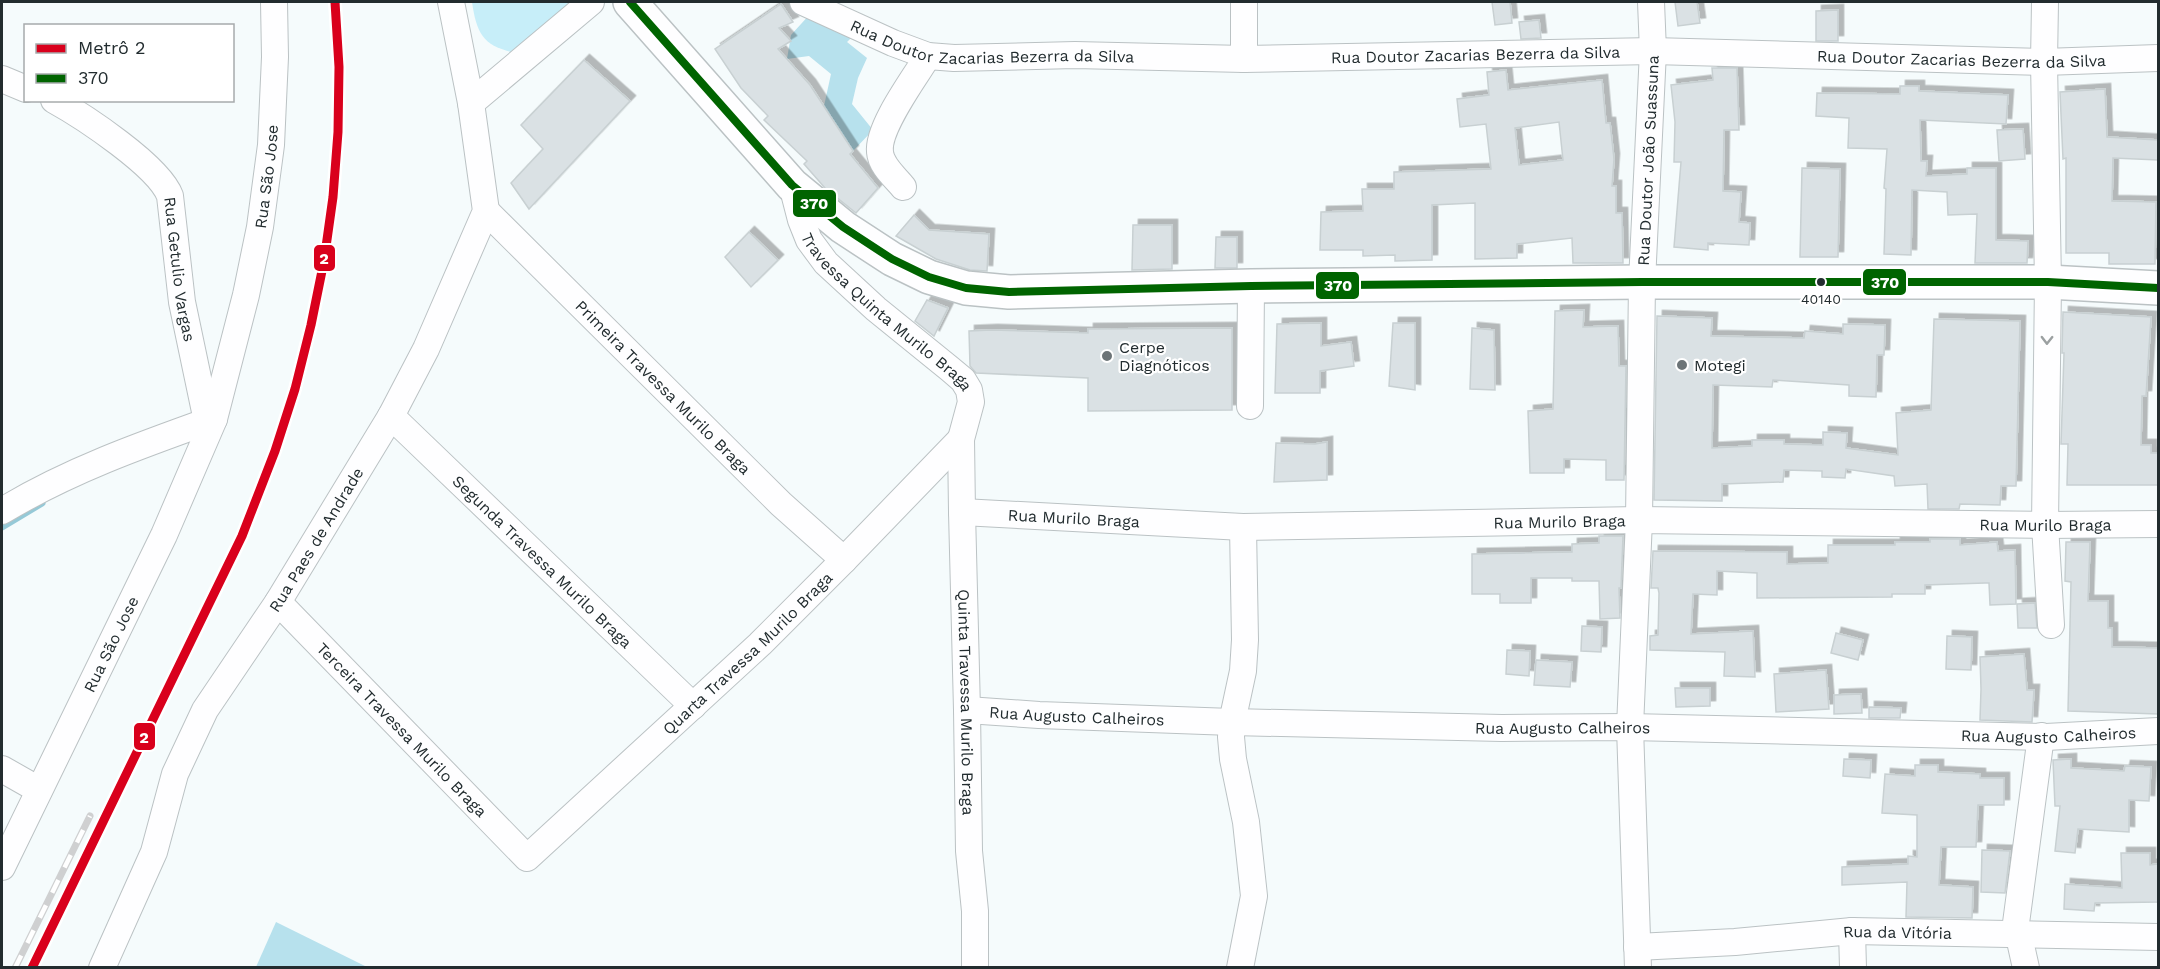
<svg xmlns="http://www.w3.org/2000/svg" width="2160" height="969" font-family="'Work Sans',sans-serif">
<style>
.green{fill:#c7eef9}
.forest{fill:#b7e1ed}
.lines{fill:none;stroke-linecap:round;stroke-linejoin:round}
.stream{stroke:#95c9d7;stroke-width:7}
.building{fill:#dae1e4;stroke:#c8d0d2;stroke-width:1.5;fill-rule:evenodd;filter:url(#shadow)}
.street-casing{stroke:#bbc2c4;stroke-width:28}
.secondary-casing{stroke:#bbc2c4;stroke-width:36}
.street{stroke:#fefeff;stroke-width:26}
.secondary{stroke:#fefeff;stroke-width:33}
.rail-casing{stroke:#cfd0d1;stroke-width:7}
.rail{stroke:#fff;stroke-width:4.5;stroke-dasharray:14;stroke-linecap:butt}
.bus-1-casing{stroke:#fff;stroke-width:12}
.bus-1{stroke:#006400;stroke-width:8}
.metro-1-casing{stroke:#fff;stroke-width:14}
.metro-1{stroke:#d9001c;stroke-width:9}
.oneway{stroke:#9ba0a1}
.bus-dot{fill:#222c2f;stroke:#fff;stroke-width:2}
.poi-dot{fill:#6c7477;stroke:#fff;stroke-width:2}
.labels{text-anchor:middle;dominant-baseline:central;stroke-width:4.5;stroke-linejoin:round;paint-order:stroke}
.bus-label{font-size:14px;fill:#222c2f;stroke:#fff}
.street-label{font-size:16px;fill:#222c2f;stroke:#fff}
.poi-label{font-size:16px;fill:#222c2f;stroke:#fff;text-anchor:start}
.line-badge{stroke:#fff;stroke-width:2}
.badge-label{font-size:16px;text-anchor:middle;font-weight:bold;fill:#fff}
</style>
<defs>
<filter id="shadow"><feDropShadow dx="5.5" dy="-5.5" stdDeviation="0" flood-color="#0004"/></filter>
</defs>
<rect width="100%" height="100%" fill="#f5fbfc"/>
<path class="green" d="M 472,2 L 577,2 L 520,54 C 485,47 477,37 472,2 Z"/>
<g class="forest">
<polygon points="811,13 856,33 847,42 867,58 858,78 852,104 873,130 853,151 824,106 831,74 809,56 787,59 791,35"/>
<polygon points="276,922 367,967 256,967"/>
</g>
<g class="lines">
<polyline class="stream" points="2,527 42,503"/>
</g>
<g class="building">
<polygon points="1492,2 1510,2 1512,23 1495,25"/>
<polygon points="1675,2 1697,2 1700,23 1678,26"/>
<polygon points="781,4 793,22 779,28 791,41 778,49 810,85 853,151 850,154 878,188 856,213 825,188 804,164 807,161 764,120 768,116 741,88 715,49"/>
<polygon points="1838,10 1838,41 1816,41 1816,11"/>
<polygon points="1539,20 1541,38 1521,39 1519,22"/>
<polygon points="584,60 630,101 529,209 511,183 543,149 521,125"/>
<polygon points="1712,68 1737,68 1739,130 1724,130 1723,191 1741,192 1739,222 1750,223 1749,245 1708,243 1708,250 1674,247 1681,162 1674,162 1675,122 1671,85 1713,80"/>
<path d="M 1506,70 L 1508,90 L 1602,80 L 1606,123 L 1610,123 L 1614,159 L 1612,186 L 1616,186 L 1616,213 L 1622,213 L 1623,263 L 1573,263 L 1572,238 L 1517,244 L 1517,258 L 1475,259 L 1475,203 L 1432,205 L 1432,260 L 1395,261 L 1395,255 L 1363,256 L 1363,250 L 1320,250 L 1321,212 L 1363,211 L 1362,189 L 1394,189 L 1394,172 L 1491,169 L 1486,124 L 1460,127 L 1457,99 L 1489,95 L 1487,72 ZM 1559,122 L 1563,160 L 1519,165 L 1515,128 Z"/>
<polygon points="1900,86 1919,86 1919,91 2008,95 2006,124 1920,120 1921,161 1927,161 1926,176 1967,174 1967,168 1996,168 1996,240 2028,241 2027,263 1975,263 1977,214 1948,215 1947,192 1912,190 1911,255 1884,254 1886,189 1884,188 1887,149 1848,148 1849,118 1816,116 1817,93 1900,94"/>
<polygon points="2105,89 2107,137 2158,140 2158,160 2113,158 2112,201 2156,202 2155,264 2109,264 2109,253 2066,253 2066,158 2063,159 2060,92"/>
<polygon points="2023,129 2025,159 1999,161 1997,130"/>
<polygon points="1802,168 1840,169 1838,257 1800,257"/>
<polygon points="914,215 929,230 989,234 987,271 970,270 936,259 896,236"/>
<polygon points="1133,225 1172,225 1172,269 1132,270"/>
<polygon points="749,232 778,260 751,287 725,257"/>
<polygon points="1216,237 1237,237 1237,268 1215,268"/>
<polygon points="927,300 948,308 934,336 915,321"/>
<polygon points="1584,310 1583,327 1618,326 1619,366 1626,366 1624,480 1606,480 1606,460 1564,459 1564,473 1530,473 1528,411 1553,409 1555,311"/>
<polygon points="2063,312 2151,317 2146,396 2142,396 2141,445 2151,445 2151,453 2158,453 2158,485 2067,485 2068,444 2061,444 2064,353 2062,353"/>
<polygon points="1657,316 1712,318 1711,336 1804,338 1805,331 1843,334 1843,324 1885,325 1884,355 1877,355 1876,397 1849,396 1849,385 1773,380 1772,387 1713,385 1712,448 1752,446 1752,440 1784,440 1784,444 1823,445 1823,432 1847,433 1846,448 1898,455 1896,413 1931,410 1934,319 2020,321 2016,486 2001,486 2000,505 1960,504 1959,509 1928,509 1927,484 1895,486 1894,476 1846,469 1845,478 1822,477 1822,471 1784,470 1783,482 1722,484 1722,501 1654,500"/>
<polygon points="1321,323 1321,346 1351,342 1354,366 1320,371 1320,393 1275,393 1277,324"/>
<polygon points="1393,323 1415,323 1415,390 1389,386"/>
<polygon points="1232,328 1232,410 1088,411 1088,378 976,373 970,366 969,331 992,330 1088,333 1088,329"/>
<polygon points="1472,328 1494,330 1495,390 1470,389"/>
<polygon points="1327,442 1327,480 1274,482 1276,443 1315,444"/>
<polygon points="1599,536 1623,536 1621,588 1619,588 1620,618 1600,619 1599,581 1572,581 1572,578 1531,578 1531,603 1500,603 1500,594 1472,594 1472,554 1572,552 1572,544 1599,543"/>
<polygon points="1930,539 1960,539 1960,545 1997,542 1998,551 2015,550 2016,604 1990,605 1989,583 1985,583 1925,585 1925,594 1892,594 1892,597 1757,598 1757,573 1717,571 1717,595 1693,594 1691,634 1753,631 1755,677 1724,676 1725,652 1650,650 1650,636 1658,635 1659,593 1658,588 1651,588 1653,551 1787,552 1787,564 1828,563 1828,545 1895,545 1895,542 1930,542"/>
<polygon points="2066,542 2090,542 2088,601 2108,601 2108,628 2112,628 2112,647 2158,648 2158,714 2068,711 2071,582 2065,581"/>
<polygon points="2035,603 2037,628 2018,628 2017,604"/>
<polygon points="1582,626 1602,627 1601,652 1581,651"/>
<polygon points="1836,633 1863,640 1858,660 1831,653"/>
<polygon points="1947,636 1972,637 1971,670 1946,669"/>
<polygon points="1507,650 1530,651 1529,676 1506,674"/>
<polygon points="2024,654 2027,690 2034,690 2032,722 1980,720 1981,689 1980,657"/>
<polygon points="1536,660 1572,662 1570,687 1534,685"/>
<polygon points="1826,670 1829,709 1776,712 1774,674"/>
<polygon points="1675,688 1710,688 1710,706 1676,707"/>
<polygon points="1861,694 1862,713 1834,714 1834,695"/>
<polygon points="1869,707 1901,708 1900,718 1869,718"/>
<polygon points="1844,759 1871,760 1870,778 1843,776"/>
<polygon points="2071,759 2071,768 2124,771 2125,766 2151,767 2149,801 2129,800 2129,832 2078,829 2075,853 2055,851 2060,806 2055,806 2053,760"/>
<polygon points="1915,765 1938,765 1938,772 1980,774 1980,778 2004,778 2004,805 1978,805 1976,847 1941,847 1939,885 1973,887 1972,918 1906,917 1907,882 1842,885 1842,867 1908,864 1908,856 1917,857 1917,815 1882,813 1885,774 1915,776"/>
<polygon points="1982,850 2010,851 2005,893 1981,892"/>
<polygon points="2121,853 2150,853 2150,865 2158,864 2158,902 2095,903 2094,911 2064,909 2065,884 2122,888"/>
</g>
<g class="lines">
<defs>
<g id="street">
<path id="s1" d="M 803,2 L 893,43 L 928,56 L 954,58 L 1075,55 L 1244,59 L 1653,51 L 2044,62 L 2158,58"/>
<polyline points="2045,2 2044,62 2048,282 2045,525 2051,625"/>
<polyline points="1244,59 1244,2"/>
<polyline points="2,79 26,89"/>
<path id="s2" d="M 54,100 C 83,116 159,166 170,196 L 182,302 L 207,421"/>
<polyline points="471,103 591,2"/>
<path id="s3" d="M 792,185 L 801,220 L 809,240 L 826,263 L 876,309 L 950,369 L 963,380 L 969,390 L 971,402 L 961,439 L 962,512 L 967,710 L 969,851 L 975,911 L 975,968"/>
<path d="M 903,187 C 895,177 881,166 880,152 C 877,128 915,77 928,56"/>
<path id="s4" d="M 486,211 L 781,504 L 844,560"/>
<polyline points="1250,406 1251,286"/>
<path id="s5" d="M 391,416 L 693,706"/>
<path d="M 2,511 C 68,471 141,445 214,419"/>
<path id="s6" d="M 962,512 L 1243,527 L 1639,520 L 2045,525 L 2158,524"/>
<path id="s7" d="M 278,602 L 527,858 L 760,644 L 844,560 L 961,439"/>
<path id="s8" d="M 967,710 L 1039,715 L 1232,722 L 1502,728 L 1630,727 L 2046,737 L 2158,731"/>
<polyline points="2,769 39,790"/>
<path id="s9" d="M 2,867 L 164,535 L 214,419 L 246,295 L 260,227 L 271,145 L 275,57 L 274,2"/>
<polyline points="1852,931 1853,968"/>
<path id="s10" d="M 1637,947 L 1735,942 L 1852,931 L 2158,937"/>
<path id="s11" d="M 102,968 L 154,852 L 175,774 L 205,710 L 278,602 L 391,416 L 426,349 L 486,211 L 471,103 L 451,2"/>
<polyline points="1240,968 1254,896 1246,822 1233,759 1231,737 1232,722 1243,671 1245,640 1243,527"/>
<path id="s12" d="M 1638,968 L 1630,727 L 1639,520 L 1642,282 L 1653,51 L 1651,2"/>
<polyline points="2026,968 2016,923 2041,736"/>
</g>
<polyline id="secondary" points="630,2 792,185 843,227 892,259 929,277 966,288 1009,292 1251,286 1642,282 2048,282 2158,288"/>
</defs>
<use href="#street" class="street-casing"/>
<use href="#secondary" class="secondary-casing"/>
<use href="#street" class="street"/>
<use href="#secondary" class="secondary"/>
<defs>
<polyline id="rail" points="15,968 90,816"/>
</defs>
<use href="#rail" class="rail-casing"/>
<use href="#rail" class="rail"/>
<defs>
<polyline id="bus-1" points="630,2 792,185 843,227 892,259 929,277 966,288 1009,292 1251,286 1642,282 2048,282 2158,288"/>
</defs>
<use href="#bus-1" class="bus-1-casing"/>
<use href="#bus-1" class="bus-1"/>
<defs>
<polyline id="metro-1" points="32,968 242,536 275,451 295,389 311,325 324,261 333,197 338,132 339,67 335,2"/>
</defs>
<use href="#metro-1" class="metro-1-casing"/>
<use href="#metro-1" class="metro-1"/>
</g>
<defs><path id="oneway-chevron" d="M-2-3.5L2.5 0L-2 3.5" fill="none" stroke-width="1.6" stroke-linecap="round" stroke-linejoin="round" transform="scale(1.5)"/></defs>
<use class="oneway" href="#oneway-chevron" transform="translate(2047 340) rotate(91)"/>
<circle class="bus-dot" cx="1821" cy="282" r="5"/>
<g class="poi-dot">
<circle cx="1107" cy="356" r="6"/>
<circle cx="1682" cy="365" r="6"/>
</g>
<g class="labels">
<g class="bus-label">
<text x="1821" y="299">40140</text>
</g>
<g class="street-label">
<text stroke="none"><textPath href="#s1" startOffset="198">Rua Doutor Zacarias Bezerra da Silva</textPath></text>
<text stroke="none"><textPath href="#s1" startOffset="684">Rua Doutor Zacarias Bezerra da Silva</textPath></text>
<text stroke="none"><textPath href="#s1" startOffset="1170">Rua Doutor Zacarias Bezerra da Silva</textPath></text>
<text stroke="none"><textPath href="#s12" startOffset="808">Rua Doutor João Suassuna</textPath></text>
<text stroke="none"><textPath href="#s9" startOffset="744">Rua São Jose</textPath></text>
<text stroke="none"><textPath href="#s2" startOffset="226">Rua Getulio Vargas</textPath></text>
<text stroke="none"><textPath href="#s3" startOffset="164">Travessa Quinta Murilo Braga</textPath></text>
<text stroke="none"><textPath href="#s4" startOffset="250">Primeira Travessa Murilo Braga</textPath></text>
<text stroke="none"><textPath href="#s6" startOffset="112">Rua Murilo Braga</textPath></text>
<text stroke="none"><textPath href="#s6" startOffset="598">Rua Murilo Braga</textPath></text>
<text stroke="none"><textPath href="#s6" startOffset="1084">Rua Murilo Braga</textPath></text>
<text stroke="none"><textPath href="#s11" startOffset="482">Rua Paes de Andrade</textPath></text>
<text stroke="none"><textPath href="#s5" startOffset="210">Segunda Travessa Murilo Braga</textPath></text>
<text stroke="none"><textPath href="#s9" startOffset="248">Rua São Jose</textPath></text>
<text stroke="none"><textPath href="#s7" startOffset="658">Quarta Travessa Murilo Braga</textPath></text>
<text stroke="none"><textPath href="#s3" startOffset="592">Quinta Travessa Murilo Braga</textPath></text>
<text stroke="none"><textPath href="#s8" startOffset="110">Rua Augusto Calheiros</textPath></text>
<text stroke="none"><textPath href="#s8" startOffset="596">Rua Augusto Calheiros</textPath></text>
<text stroke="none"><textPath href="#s7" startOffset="178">Terceira Travessa Murilo Braga</textPath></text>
<text stroke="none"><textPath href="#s8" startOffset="1082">Rua Augusto Calheiros</textPath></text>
<text stroke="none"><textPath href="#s10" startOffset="261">Rua da Vitória</textPath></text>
</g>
<g class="poi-label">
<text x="1119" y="347">Cerpe<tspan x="1119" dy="18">Diagnóticos</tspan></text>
<text x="1694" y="365">Motegi</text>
</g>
</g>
<g class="line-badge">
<rect x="792" y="189" width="45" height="29" rx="6" fill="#006400"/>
<rect x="313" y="244" width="23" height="28" rx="6" fill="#d9001c"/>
<rect x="1862" y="268" width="45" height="28" rx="6" fill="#006400"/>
<rect x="1315" y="271" width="45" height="29" rx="6" fill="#006400"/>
<rect x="133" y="722" width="23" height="29" rx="6" fill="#d9001c"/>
</g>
<g class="badge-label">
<text x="814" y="209">370</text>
<text x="324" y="264">2</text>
<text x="1885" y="288">370</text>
<text x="1338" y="291">370</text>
<text x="144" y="743">2</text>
</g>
<rect width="2160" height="969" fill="none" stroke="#222c2f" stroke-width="6"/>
<rect x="24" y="24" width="210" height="78" fill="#ffffff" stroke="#a7abac" stroke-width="1.5"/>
<rect x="36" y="44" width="30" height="9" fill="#d9001c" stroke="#a7abac" stroke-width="1.5"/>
<text x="78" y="54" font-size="18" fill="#222c2f">Metrô 2</text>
<rect x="36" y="74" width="30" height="9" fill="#006400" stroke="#a7abac" stroke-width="1.5"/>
<text x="78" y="84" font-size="18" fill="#222c2f">370</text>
</svg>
